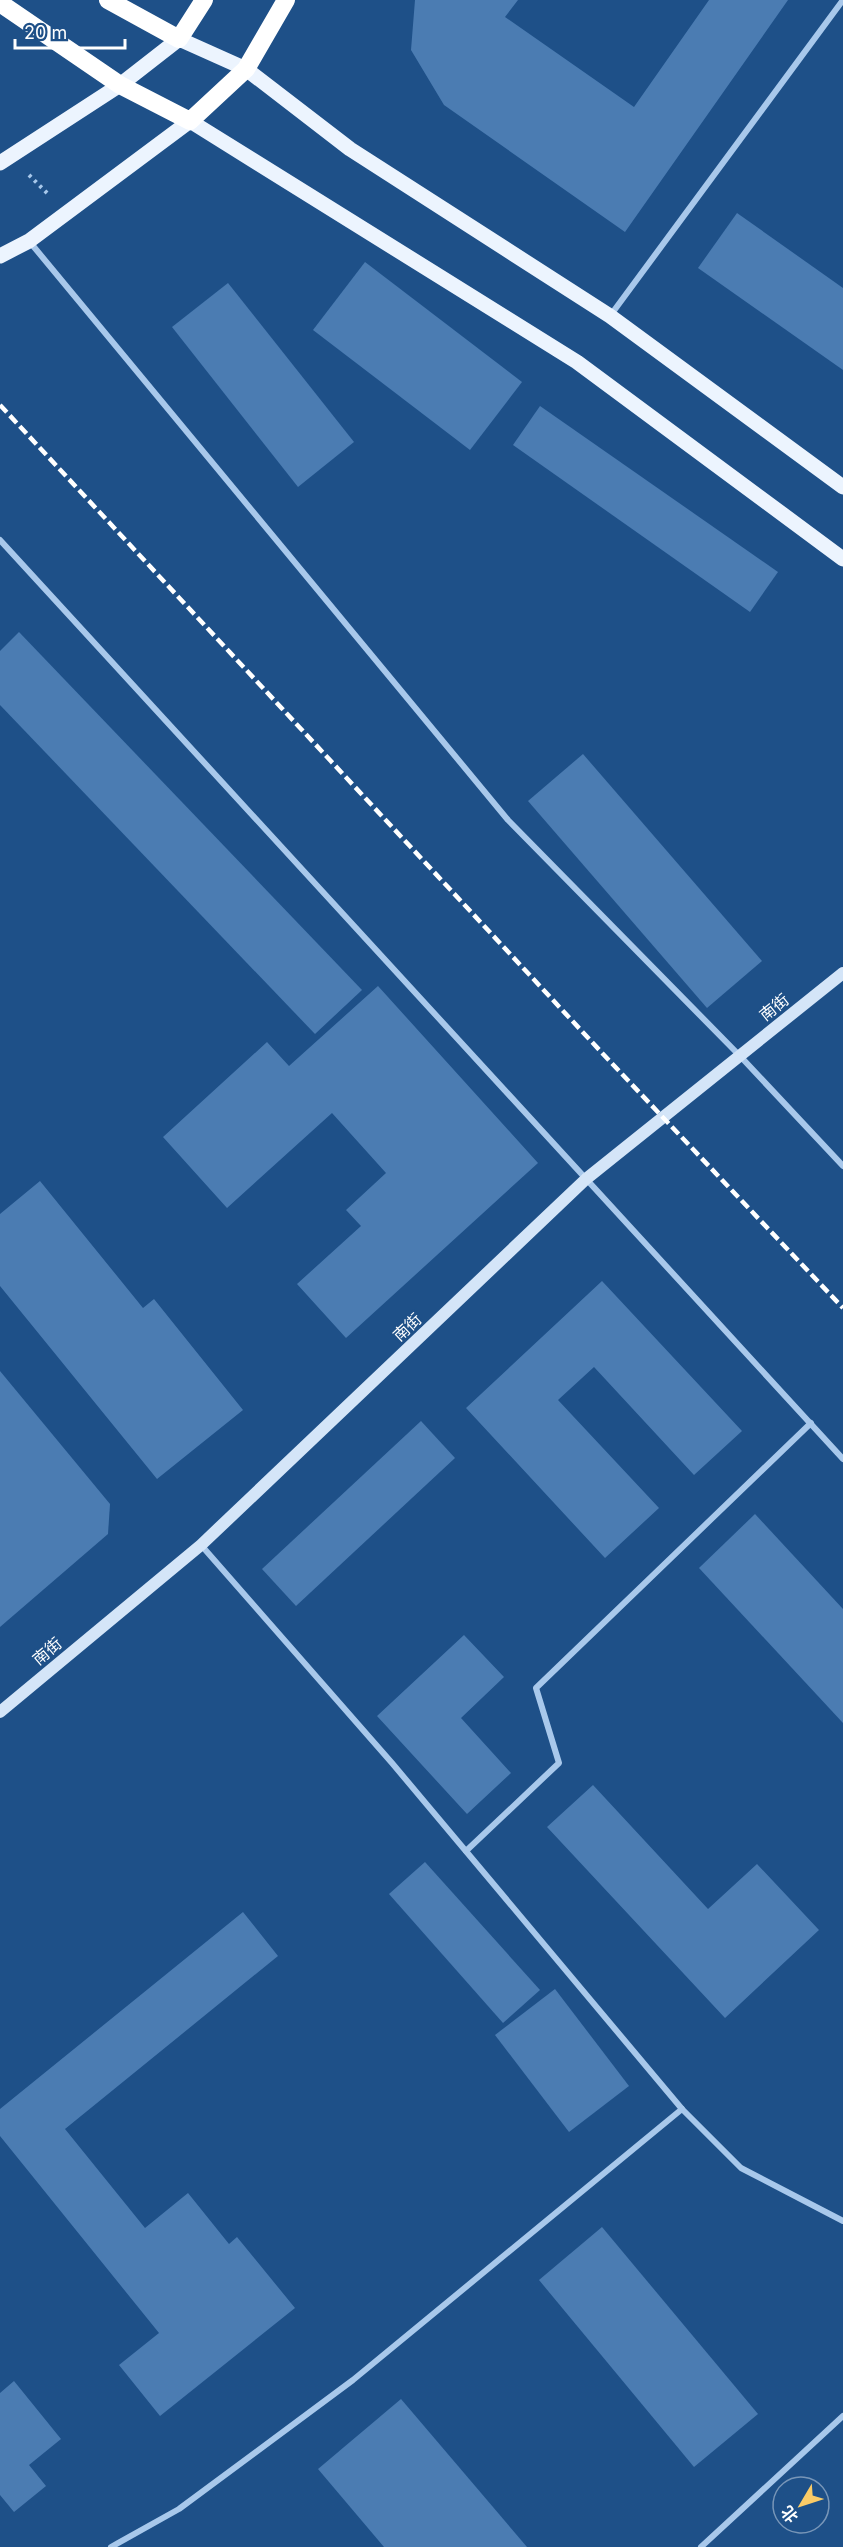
<svg xmlns="http://www.w3.org/2000/svg" width="843" height="2547" font-family="Inter,'Noto Sans SC',sans-serif">
<style>
.building{fill:#4b7cb2}
.lines{fill:none;stroke-linecap:round;stroke-linejoin:round}
.path{stroke:#a8c8eb;stroke-width:4;stroke-dasharray:3 4.5;stroke-linecap:butt}
.street{stroke:#a8c8eb;stroke-width:6}
.secondary{stroke:#d4e5f8;stroke-width:12}
.primary{stroke:#ecf4fe;stroke-width:15}
.highway{stroke:#fff;stroke-width:18}
.rail{stroke:#fff;stroke-width:4.5;stroke-dasharray:10 4.5;stroke-linecap:butt}
.labels{text-anchor:middle;dominant-baseline:central;stroke-width:4.5;stroke-linejoin:round;paint-order:stroke}
.street-label{font-size:16px;fill:#fff;stroke:#1e5088}
</style>
<rect width="100%" height="100%" fill="#1e5088"/>
<g class="building">
<polygon points="415,0 518,0 505,17 634,107 709,0 788,0 625,232 444,105 411,50"/>
<polygon points="737,213 843,288 843,370 698,268"/>
<polygon points="365,262 522,382 470,450 313,330"/>
<polygon points="228,283 354,442 298,487 172,327"/>
<polygon points="540,406 778,572 750,612 513,445"/>
<polygon points="19,632 362,990 315,1034 0,705 0,651"/>
<polygon points="583,754 762,961 707,1008 528,801"/>
<polygon points="378,986 538,1163 346,1338 297,1284 361,1226 346,1210 386,1173 332,1113 227,1208 163,1137 267,1042 289,1066"/>
<polygon points="40,1181 143,1308 154,1299 243,1410 157,1479 0,1286 0,1214"/>
<polygon points="602,1281 742,1431 694,1475 594,1367 558,1400 659,1508 605,1558 466,1408"/>
<polygon points="0,1371 110,1504 108,1534 0,1627"/>
<polygon points="421,1421 455,1458 296,1606 262,1569"/>
<polygon points="755,1514 843,1609 843,1723 699,1568"/>
<polygon points="464,1635 504,1677 461,1718 511,1773 467,1814 377,1716"/>
<polygon points="593,1785 708,1909 757,1864 819,1930 725,2018 547,1827"/>
<polygon points="425,1862 540,1990 503,2023 389,1894"/>
<polygon points="243,1912 278,1956 65,2129 145,2228 188,2193 229,2244 237,2237 295,2308 160,2416 119,2365 159,2333 0,2136 0,2109"/>
<polygon points="555,1989 629,2086 569,2132 495,2035"/>
<polygon points="602,2227 758,2414 694,2467 539,2280"/>
<polygon points="14,2381 61,2439 29,2465 46,2486 14,2512 0,2495 0,2393"/>
<polygon points="401,2399 527,2547 384,2547 318,2469"/>
</g>
<g class="lines">
<polyline class="path" points="29,175 49,195"/>
<g class="street">
<polyline points="29,241 508,820 740,1056 843,1166"/>
<polyline points="610,316 843,0"/>
<polyline points="0,540 843,1459"/>
<polyline points="201,1545 392,1763 682,2109 741,2168 843,2221"/>
<polyline points="466,1851 559,1763 536,1688 811,1423"/>
<polyline points="111,2547 179,2509 353,2380 682,2109"/>
<polyline points="701,2547 843,2416"/>
</g>
<polyline class="secondary" points="0,1712 201,1545 586,1179 843,973"/>
<g class="primary">
<polyline points="0,163 120,85 179,39 246,69 350,149 610,316 843,487"/>
<polyline points="0,256 29,241 190,121 577,362 843,559"/>
</g>
<g class="highway">
<polyline points="108,0 179,39 204,0"/>
<polyline points="0,3 120,85 190,121 246,69 286,0"/>
</g>
<polyline class="rail" points="0,405 604,1055 843,1308"/>
</g>
<g class="labels">
<g class="street-label">
<text transform="translate(774 1007) rotate(-39)">南街</text>
<text transform="translate(407 1327) rotate(-43)">南街</text>
<text transform="translate(47 1651) rotate(-40)">南街</text>
</g>
</g>
<g transform="translate(801 2505) rotate(231)"><circle r="28" fill="#1e5088" stroke="#7896b8" stroke-width="1.5"/>
<path d="M0-4.5L10 22L0 15L-10 22Z" fill="#facb67"/>
<text y="-9" font-size="16" font-weight="bold" text-anchor="middle" fill="#ffffff">北</text>
</g>
<path d="M15 39v9h110v-9" fill="none" stroke="#ffffff" stroke-width="3"/>
<text x="24" y="39" font-size="18" fill="#ffffff" stroke="#1e5088" stroke-width="4.5" paint-order="stroke">20 m</text>
</svg>
